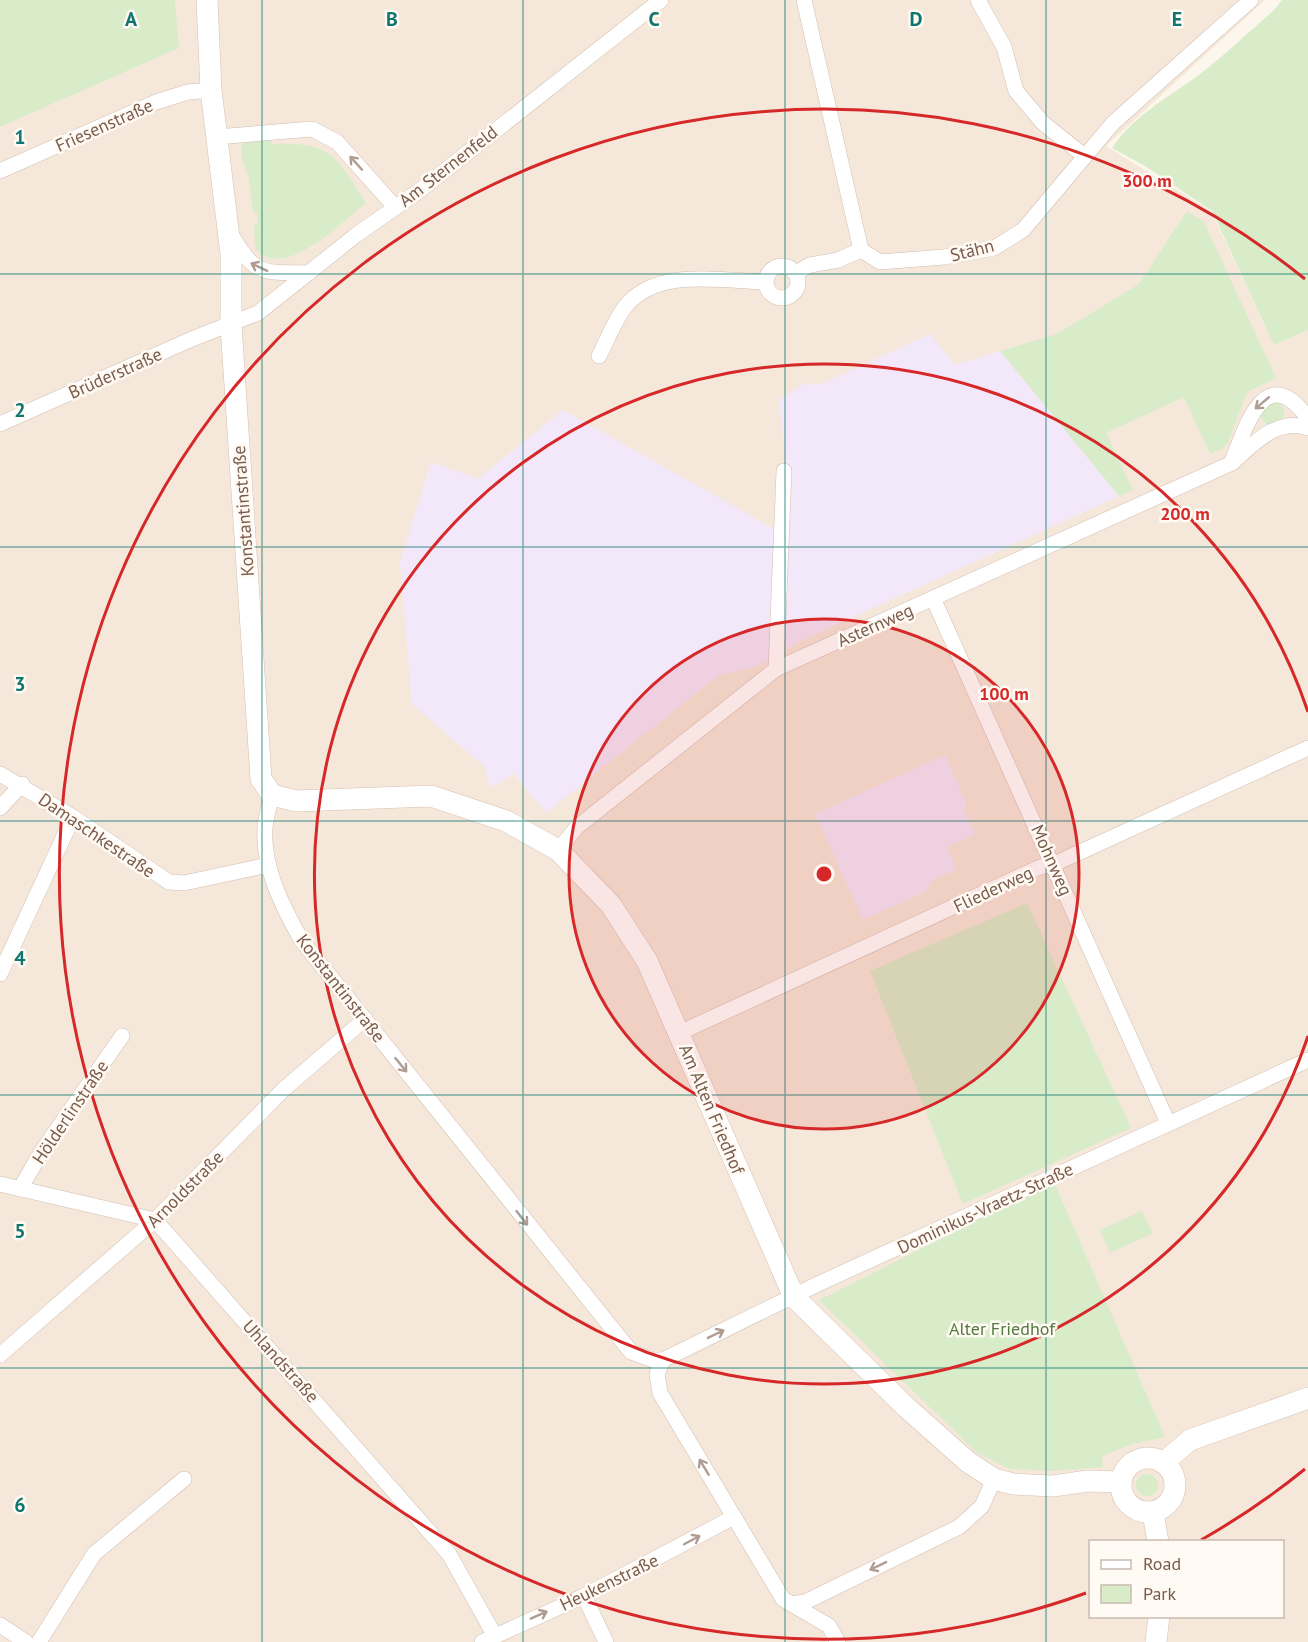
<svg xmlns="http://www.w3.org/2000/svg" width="1308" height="1642" font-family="'PT Sans',sans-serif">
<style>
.residential{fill:#f5e8da;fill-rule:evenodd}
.education{fill:#f3e8fa}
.green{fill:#d8ecc9}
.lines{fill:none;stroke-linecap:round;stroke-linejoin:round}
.street-casing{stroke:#d1beb0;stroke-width:16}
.secondary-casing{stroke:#d6c0b0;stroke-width:22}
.street{stroke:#fff;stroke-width:15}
.secondary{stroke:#fff;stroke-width:21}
.oneway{stroke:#af9d94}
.grid{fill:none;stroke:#0f766e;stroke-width:1.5;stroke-opacity:0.55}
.ring{fill:none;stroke:#d62828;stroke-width:3}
.labels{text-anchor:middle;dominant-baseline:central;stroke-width:5;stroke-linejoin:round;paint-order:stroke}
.street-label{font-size:18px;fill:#7a5c4d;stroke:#fffaf3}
.park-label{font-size:18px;fill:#537a41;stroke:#fffaf3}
.grid-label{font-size:20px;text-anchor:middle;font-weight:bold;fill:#0f766e;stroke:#fffaf3;stroke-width:5;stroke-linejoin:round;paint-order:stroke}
.centre{fill:#d62828;stroke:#fffaf3;stroke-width:3}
.ring-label{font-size:18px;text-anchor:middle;font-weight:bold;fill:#d62828;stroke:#fffaf3;stroke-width:5;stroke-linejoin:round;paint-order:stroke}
</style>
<rect width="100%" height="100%" fill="#fdf6ec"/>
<path class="residential" d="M 175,0 L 1265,0 L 1106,146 L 1211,211 L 1274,345 L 1308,330 L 1308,1642 L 0,1642 L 0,127 L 178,48 ZM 1090,1542 L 1282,1542 L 1282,1616 L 1090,1616 Z"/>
<g class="education">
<polygon points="930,334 955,365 1000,351 1119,496 807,638 758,666 719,675 546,813 513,773 495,787 487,782 486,768 412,704 400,562 431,462 478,479 563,410 783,534 788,482 779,400 805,383 819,385"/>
<polygon points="945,755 967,805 963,808 975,834 947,847 957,869 932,880 925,892 863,920 815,814"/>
</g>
<g class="green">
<polygon points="0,0 175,0 179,48 0,127"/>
<path d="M 1282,0 L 1308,0 L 1308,330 L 1274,345 L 1212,211 L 1145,166 L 1112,148 C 1134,115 1169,97 1200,74 C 1226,54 1250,31 1274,10 Z"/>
<path d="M 268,136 L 272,144 C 331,141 336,156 366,203 C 342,222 283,283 255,248 L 254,225 L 258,225 L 257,212 L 253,212 L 249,179 L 241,155 L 242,144 L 247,140 Z"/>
<polygon points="1187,211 1204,222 1276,378 1247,392 1228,443 1222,449 1210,454 1184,397 1106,433 1133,490 1119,496 1000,351 1057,334 1139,284"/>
<circle cx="1272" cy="413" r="12"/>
<polygon points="1027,903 1131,1128 963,1204 870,971"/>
<polygon points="1054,1182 1165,1437 1133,1444 1102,1456 1103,1467 1053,1471 1009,1469 976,1452 819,1300"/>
<polygon points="1142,1211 1153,1233 1110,1253 1100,1230"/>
<circle cx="1147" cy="1485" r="11"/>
</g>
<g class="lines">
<defs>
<g id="street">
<polyline points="804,0 861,250 880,262 944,257 994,248 1023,230 1113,123 1251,0"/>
<polyline points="978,0 1004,47 1016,91 1043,123 1083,155"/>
<polyline points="216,137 312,129 337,142 395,207"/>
<polyline points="0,171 156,102 188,92 211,90"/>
<path d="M 231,234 C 255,277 263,272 309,273"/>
<circle cx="782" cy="282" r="16"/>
<polyline points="796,273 810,265 838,260 861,250"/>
<path d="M 599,356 C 607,341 614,321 625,307 C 656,267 721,281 765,282"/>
<polyline points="0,424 192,339 258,313 356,235 419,191 661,0"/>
<path d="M 1233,459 C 1247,423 1266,361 1308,418"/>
<polyline points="933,598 1168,1123"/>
<polyline points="776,669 784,471"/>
<polyline points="0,774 73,817 169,882 184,883 268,865"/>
<path d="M 272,795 C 269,806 266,817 265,827 C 262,867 283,908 302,941 L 631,1352 L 653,1360 L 663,1360 L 818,1284 L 1308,1060"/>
<polyline points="0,808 22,784"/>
<path d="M 558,850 L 577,827 L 776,669 L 1232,463 C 1253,444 1277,417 1308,428"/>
<polyline points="0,974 73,817"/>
<polyline points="679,1033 1040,867 1054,864 1308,748"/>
<polyline points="0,1184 155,1220 449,1554 495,1636"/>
<polyline points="20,1189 42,1151 122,1036"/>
<polyline points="0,1355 155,1220 283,1090 365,1019"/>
<polyline points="663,1360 657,1374 660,1393 783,1599 829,1626 838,1642"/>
<polyline points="584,1596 606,1642"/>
<polyline points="791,1604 805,1602 959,1527 982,1506 994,1479"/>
<polyline points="0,1625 26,1642"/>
<polyline points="39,1642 94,1554 184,1479"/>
<polyline points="482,1642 584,1596 734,1517"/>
</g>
<g id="secondary">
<polyline points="207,0 211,90 231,254 231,325 261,779 272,795 296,801 431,796 506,821 558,850 611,905 647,961 794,1297 906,1407 968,1462 994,1479 1013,1484 1053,1486 1088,1481 1120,1482"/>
<circle cx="1148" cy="1485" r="27"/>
<polyline points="1163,1463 1190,1440 1308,1398"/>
<polyline points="1153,1513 1158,1542"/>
<polyline points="1156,1642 1159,1616"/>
</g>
</defs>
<use href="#street" class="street-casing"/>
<use href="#secondary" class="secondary-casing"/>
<use href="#street" class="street"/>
<use href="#secondary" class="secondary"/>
</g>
<defs><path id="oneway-shaft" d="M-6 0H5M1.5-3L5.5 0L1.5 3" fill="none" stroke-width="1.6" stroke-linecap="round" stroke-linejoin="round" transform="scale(1.5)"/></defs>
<g class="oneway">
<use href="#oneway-shaft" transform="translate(356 163) rotate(-132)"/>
<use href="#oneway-shaft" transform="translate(259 267) rotate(-155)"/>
<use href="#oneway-shaft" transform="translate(1262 403) rotate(140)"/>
<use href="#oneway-shaft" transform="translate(401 1065) rotate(51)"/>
<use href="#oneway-shaft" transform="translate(522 1218) rotate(52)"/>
<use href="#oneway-shaft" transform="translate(716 1334) rotate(-26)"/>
<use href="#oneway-shaft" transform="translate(704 1467) rotate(-121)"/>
<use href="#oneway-shaft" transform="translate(692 1540) rotate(-28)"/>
<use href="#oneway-shaft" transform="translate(878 1566) rotate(154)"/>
<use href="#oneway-shaft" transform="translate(539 1615) rotate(-24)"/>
</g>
<path class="grid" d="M 262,0 L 262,1642M 523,0 L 523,1642M 785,0 L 785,1642M 1046,0 L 1046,1642M 0,274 L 1308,274M 0,547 L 1308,547M 0,821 L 1308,821M 0,1095 L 1308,1095M 0,1368 L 1308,1368"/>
<circle cx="824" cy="874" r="255" fill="#d62828" fill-opacity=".12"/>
<g class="ring">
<circle cx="824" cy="874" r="255"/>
<path d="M1308 1036A510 510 0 1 1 1308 712"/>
<path d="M1305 1469A765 765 0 0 1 1201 1540M1086 1593A765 765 0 1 1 1305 279"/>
</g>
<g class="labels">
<g class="street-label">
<text transform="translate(104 125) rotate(-24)">Friesenstraße</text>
<text transform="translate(448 166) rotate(-38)">Am Sternenfeld</text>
<text transform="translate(972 250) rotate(-14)">Stähn</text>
<text transform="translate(115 373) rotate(-24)">Brüderstraße</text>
<text transform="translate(243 511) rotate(-94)">Konstantinstraße</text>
<text transform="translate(875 625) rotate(-24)">Asternweg</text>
<text transform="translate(97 835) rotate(34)">Damaschkestraße</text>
<text transform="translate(1052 860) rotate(66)">Mohnweg</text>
<text transform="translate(993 889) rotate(-25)">Fliederweg</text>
<text transform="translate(341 988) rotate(52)">Konstantinstraße</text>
<text transform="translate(712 1109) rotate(67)">Am Alten Friedhof</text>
<text transform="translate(70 1112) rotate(-56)">Hölderlinstraße</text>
<text transform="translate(185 1189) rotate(-45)">Arnoldstraße</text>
<text transform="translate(985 1208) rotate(-25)">Dominikus-Vraetz-Straße</text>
<text transform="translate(281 1361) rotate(48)">Uhlandstraße</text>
<text transform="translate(609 1582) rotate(-26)">Heukenstraße</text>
</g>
<g class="park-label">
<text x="1002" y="1328">Alter Friedhof</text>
</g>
</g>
<g class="grid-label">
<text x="131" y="26">A</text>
<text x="392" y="26">B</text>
<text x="654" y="26">C</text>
<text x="916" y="26">D</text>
<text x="1177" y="26">E</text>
<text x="20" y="144">1</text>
<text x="20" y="417">2</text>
<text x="20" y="691">3</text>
<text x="20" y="965">4</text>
<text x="20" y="1238">5</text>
<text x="20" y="1512">6</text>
</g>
<circle cx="824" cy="874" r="9" class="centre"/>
<g class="ring-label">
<text x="1147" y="187">300 m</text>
<text x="1185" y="520">200 m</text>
<text x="1004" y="700">100 m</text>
</g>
<rect x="1089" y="1540" width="195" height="78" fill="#fffaf3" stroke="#cabbb1" stroke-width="1.5"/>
<rect x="1101" y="1560" width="30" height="9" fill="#ffffff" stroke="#cabbb1" stroke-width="1.5"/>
<text x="1143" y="1570" font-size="18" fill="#7a5c4d">Road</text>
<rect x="1101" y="1585" width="30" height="18" fill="#d8ecc9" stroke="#cabbb1" stroke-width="1.5"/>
<text x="1143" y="1600" font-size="18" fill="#7a5c4d">Park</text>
</svg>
